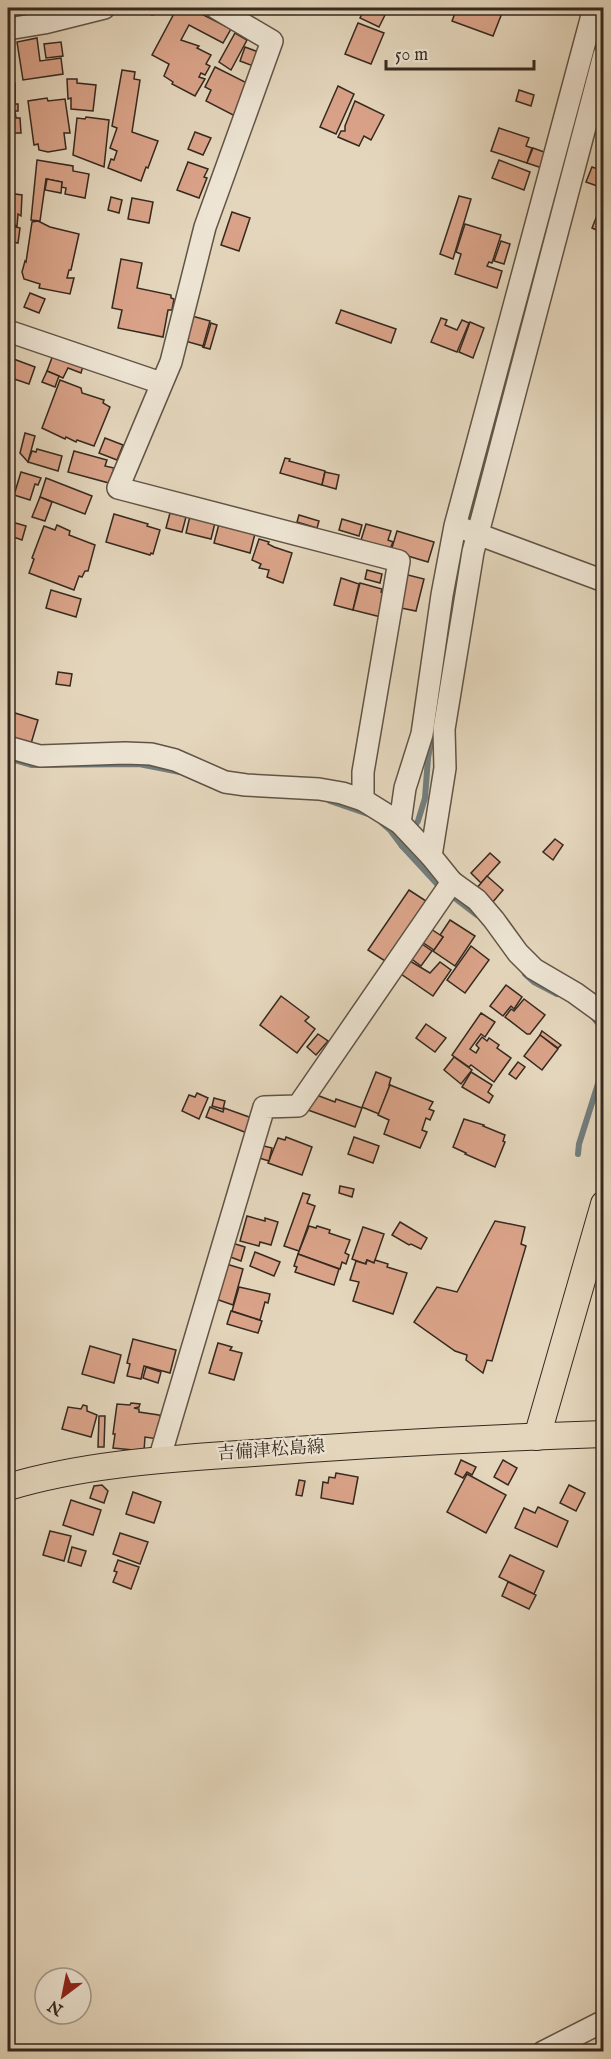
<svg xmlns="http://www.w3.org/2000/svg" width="611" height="2059" font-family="'IM FELL English','Noto Serif JP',serif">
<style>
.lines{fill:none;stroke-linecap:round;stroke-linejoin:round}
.stream{stroke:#727e7d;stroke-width:6}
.building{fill:#daa389;stroke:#35291f;stroke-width:1.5}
.minor-casing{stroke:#615446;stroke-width:24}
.major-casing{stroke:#35291f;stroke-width:28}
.minor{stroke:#ede4d3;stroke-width:21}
.major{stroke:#e4d6bc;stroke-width:26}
.labels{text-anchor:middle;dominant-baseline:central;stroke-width:4.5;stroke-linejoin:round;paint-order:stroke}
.street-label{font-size:18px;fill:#35291f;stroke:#ede4d3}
</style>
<rect width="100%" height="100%" fill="#e4d6bc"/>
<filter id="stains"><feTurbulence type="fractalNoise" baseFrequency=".00333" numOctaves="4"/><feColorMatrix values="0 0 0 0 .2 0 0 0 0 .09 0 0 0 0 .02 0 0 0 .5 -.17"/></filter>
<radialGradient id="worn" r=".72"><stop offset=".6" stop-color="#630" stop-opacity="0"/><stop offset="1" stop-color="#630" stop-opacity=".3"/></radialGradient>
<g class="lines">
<g class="stream">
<polyline points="436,711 463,549 474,499 604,13"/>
<polyline points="8,758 32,765 139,764 180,772"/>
<polyline points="330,801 368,814"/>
<polyline points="382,823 390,830 402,846 438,885 477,915"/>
<polyline points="402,846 418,821 425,798 428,758 435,721"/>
<polyline points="525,974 534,982 557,994"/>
<polyline points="593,1017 604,1031"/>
<polyline points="578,1154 579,1144 604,1065"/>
</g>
</g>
<g class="building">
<polygon points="154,8 167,8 168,10 152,15 150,9"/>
<polygon points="177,8 190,8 231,29 223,43 189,25 181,40 199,46 197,48 211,55 206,64 210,66 205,75 201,73 199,77 205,79 195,96 172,84 173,82 164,76 169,64 152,55"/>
<polygon points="365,8 385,15 379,27 360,18"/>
<polygon points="457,8 504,8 493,36 452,21"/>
<polygon points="358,23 384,33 371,64 345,54"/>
<polygon points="235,33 247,40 231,70 219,62"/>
<polygon points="37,38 40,61 61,58 63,74 23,80 17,42"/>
<polygon points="61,42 63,56 46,58 44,44"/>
<polygon points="245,47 261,53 256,67 240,61"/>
<polygon points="215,67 247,83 235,116 206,101 211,90 205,87"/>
<polygon points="122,70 135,72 134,79 140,80 132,132 158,141 148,168 146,167 141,181 108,168 111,159 114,160 117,151 110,148 117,128 112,126"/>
<polygon points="67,79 77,79 77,83 96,85 93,111 71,109 71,98 68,99"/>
<polygon points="8,83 15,83 15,104 18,104 18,111 15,111 16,118 20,118 21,133 8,133"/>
<polygon points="338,86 354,94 336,134 320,127"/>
<polygon points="519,90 534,95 531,106 516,101"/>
<polygon points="47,98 48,101 65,99 70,133 64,133 66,149 48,152 39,150 38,144 34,145 28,101"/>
<polygon points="355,101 384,115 371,140 364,136 359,146 338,137 341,131 345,131 345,126"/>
<polygon points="86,117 109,120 104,167 73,155 77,118 85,119"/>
<polygon points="499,128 529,138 526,146 532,148 527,163 491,151"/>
<polygon points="195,132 211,138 203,155 188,149"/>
<polygon points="533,148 547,153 542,168 527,163"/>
<polygon points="37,160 73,166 73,171 89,174 85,198 65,194 66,188 61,187 62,182 46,179 40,221 31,220"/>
<polygon points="499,160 530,172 524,190 492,178"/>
<polygon points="188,162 208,169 204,177 207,178 199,198 177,190"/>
<polygon points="592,167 604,171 600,187 586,182"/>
<polygon points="47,179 62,182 61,193 45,190"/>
<polygon points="8,193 22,195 21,216 18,214 17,226 9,223 8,225 20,228 18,243 8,241"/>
<polygon points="459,196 471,199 453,259 440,254"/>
<polygon points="111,197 122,200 119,213 108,210"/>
<polygon points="132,198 153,202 149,223 128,219"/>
<polygon points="600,208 604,208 604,233 592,228"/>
<polygon points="232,212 250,218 239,251 221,245"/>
<polygon points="38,221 50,227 79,234 71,270 69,270 67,278 74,278 70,294 39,288 40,284 24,279 22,272 25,261 26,262 32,222"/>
<polygon points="465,224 501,235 492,263 489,262 487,266 502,271 497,288 455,274 461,254 456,252"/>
<polygon points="501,241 510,244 504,264 494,261"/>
<polygon points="121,259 142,263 137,288 171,295 171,298 174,299 172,310 168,310 163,337 118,328 122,310 112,308"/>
<polygon points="30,293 45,299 39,313 24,307"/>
<polygon points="341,310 396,329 391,343 336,323"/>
<polygon points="192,316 210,321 203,346 185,341"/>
<polygon points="441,318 447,320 445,325 457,330 462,320 469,323 457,352 431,342"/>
<polygon points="470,322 484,328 473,358 459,352"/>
<polygon points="211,323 217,325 210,349 202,347 204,347"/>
<polygon points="8,352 13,354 11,358 35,367 29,384 8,377"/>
<polygon points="53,355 83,366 81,373 68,368 63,378 47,371"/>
<polygon points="47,371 59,376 55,387 42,382"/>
<polygon points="60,380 81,388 82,393 104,400 103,403 110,407 94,446 77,440 76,442 66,437 65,439 42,428"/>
<polygon points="25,433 35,436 28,462 20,453"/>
<polygon points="105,438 123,445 117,460 99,453"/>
<polygon points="37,449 62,456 58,471 28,462 32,451 36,452"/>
<polygon points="74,451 107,460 105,466 114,468 109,483 68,472"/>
<polygon points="285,458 290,459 289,461 325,471 322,485 280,473"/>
<polygon points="21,472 41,478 38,485 35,484 30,500 14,495"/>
<polygon points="325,472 339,475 336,489 322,485"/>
<polygon points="46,478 92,496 85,514 40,497"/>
<polygon points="40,497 52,502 45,521 32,517"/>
<polygon points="170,513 186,517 182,532 166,528"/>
<polygon points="114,514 148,524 147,526 160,530 153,554 151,553 150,555 106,542"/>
<polygon points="299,515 319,521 317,528 297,522"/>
<polygon points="190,516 215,523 211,539 186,533"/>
<polygon points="342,519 362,525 359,536 339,530"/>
<polygon points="220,520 256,530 250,553 214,543"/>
<polygon points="12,522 26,526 22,540 8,535"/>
<polygon points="366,524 391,531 388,540 393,542 390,549 361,540"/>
<polygon points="57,525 70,531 69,535 95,545 88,571 85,571 82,577 79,576 74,590 29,573 34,559 32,558 44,526 55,530"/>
<polygon points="397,531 434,542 428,562 391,551"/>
<polygon points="259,539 269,542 268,544 274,547 292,553 283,583 267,577 269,570 259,568 261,564 252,560"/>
<polygon points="367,570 382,574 380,583 365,579"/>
<polygon points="404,574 424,579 416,611 396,607"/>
<polygon points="341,578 359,584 353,610 334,605"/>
<polygon points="360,583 382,589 381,592 387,594 381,617 353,610"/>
<polygon points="51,590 81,599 76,617 46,608"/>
<polygon points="58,672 72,674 70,686 56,684"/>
<polygon points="15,713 38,720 30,747 8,738"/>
<polygon points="555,839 563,845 553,860 543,852"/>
<polygon points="490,853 500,862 481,883 471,873"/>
<polygon points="487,876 503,890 492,903 476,889"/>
<polygon points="409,890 426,901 385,961 368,950"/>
<polygon points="450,920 475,936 455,966 433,951 443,937 440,935"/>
<polygon points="431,929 443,937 434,950 422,942"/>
<polygon points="419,942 432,951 421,966 409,957"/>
<polygon points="471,946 489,960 465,993 447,980"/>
<polygon points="410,961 430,973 440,962 451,970 433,996 401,974"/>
<polygon points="506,985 522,997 514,1009 511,1006 503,1016 490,1006"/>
<polygon points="281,996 309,1017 305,1021 315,1029 297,1053 260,1025"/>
<polygon points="524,999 545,1015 530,1034 527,1034 505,1017 511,1009 514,1011"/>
<polygon points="481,1013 495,1022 485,1037 481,1034 470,1049 476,1053 479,1048 476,1045 482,1037 487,1041 489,1038 499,1045 497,1048 511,1058 494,1082 471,1065 469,1067 452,1055"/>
<polygon points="426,1024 446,1038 435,1052 416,1038"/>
<polygon points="542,1031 561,1045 558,1048 540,1035"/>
<polygon points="318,1034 328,1041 316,1055 307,1047"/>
<polygon points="540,1035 558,1049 542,1070 524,1056"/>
<polygon points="454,1057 472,1070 461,1084 444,1070"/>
<polygon points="518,1062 525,1067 516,1079 509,1074"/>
<polygon points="376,1072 391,1078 389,1085 390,1085 379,1114 362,1107"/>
<polygon points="471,1072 492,1085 488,1092 493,1096 489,1103 462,1087"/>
<polygon points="390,1085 433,1102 429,1109 434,1111 430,1120 426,1118 422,1130 427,1132 420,1148 384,1134 389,1120 378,1115"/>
<polygon points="197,1093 208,1098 199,1119 182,1111 189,1095 195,1097"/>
<polygon points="314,1094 335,1102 336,1099 362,1108 355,1127 308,1110"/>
<polygon points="214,1098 225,1101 223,1109 212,1106"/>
<polygon points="210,1107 223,1112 224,1108 252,1118 247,1133 206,1117"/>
<polygon points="464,1119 484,1125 483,1126 505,1135 503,1141 505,1142 495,1167 465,1154 466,1153 453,1147"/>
<polygon points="286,1137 312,1147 302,1175 268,1163 278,1138 285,1140"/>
<polygon points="354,1137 379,1146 373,1163 348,1154"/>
<polygon points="260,1145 272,1148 269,1161 256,1157"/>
<polygon points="340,1186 354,1189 352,1197 339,1193"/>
<polygon points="303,1193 310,1195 307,1203 315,1206 299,1251 284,1246"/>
<polygon points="247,1216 265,1221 265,1218 278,1222 271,1245 260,1242 259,1246 240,1241"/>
<polygon points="495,1221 525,1227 521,1244 526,1246 492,1361 487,1360 483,1373 466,1360 467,1355 455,1351 414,1322 437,1287 457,1292"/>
<polygon points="400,1222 427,1238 421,1249 411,1244 409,1245 392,1235"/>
<polygon points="309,1226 316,1228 317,1226 330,1230 329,1233 350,1240 345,1253 349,1255 346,1264 342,1262 340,1269 298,1254"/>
<polygon points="363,1227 384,1234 374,1263 367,1260 365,1264 352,1259"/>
<polygon points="229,1242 245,1247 241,1261 225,1255"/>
<polygon points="255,1252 280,1262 274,1276 250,1266"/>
<polygon points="298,1254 339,1269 334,1285 295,1272 297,1267 294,1266"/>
<polygon points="367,1260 374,1263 375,1260 388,1264 387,1267 407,1273 393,1314 353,1301 359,1282 350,1280 356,1261 366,1264"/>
<polygon points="223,1263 243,1269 233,1305 213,1298"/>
<polygon points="239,1287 270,1294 268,1303 265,1302 260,1320 232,1311"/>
<polygon points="231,1311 262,1321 258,1333 227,1324"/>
<polygon points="133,1339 176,1350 170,1373 144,1366 141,1379 127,1376 130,1364 127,1363"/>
<polygon points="218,1343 232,1347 230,1350 242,1353 234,1380 209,1373"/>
<polygon points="90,1346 121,1355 114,1383 82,1374"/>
<polygon points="146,1367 161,1372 158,1383 143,1378"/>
<polygon points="131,1403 140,1404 139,1407 134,1408 139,1409 139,1412 159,1415 161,1417 158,1439 145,1437 144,1451 113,1448 115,1434 113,1434 117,1404 130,1405"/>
<polygon points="83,1405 87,1406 87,1411 97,1415 91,1437 62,1429 68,1407 81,1409"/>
<polygon points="99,1416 105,1416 104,1447 98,1447"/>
<polygon points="461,1460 476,1467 472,1475 467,1472 463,1478 455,1474"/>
<polygon points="503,1460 517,1468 508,1485 494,1477"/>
<polygon points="336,1473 358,1477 353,1504 321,1498 323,1482 328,1483 329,1477 335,1478"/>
<polygon points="467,1474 506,1495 486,1533 447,1512"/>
<polygon points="299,1480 305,1481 302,1496 296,1495"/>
<polygon points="102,1485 108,1491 104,1503 90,1498 94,1486"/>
<polygon points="569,1485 585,1493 576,1511 560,1503"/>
<polygon points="133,1492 161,1502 154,1523 126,1514"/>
<polygon points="71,1500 101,1510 93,1535 63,1525"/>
<polygon points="538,1507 568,1521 557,1547 515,1528 524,1508 535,1513"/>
<polygon points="50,1531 71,1536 64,1561 43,1555"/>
<polygon points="120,1533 148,1542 140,1564 113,1554"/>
<polygon points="72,1547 86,1551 81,1566 68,1562"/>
<polygon points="510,1555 544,1571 534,1594 499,1577"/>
<polygon points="118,1560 139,1567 131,1589 113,1582 117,1572 114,1571"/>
<polygon points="508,1582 536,1595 529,1609 502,1596"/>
</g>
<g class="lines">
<defs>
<g id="minor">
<polyline points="216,8 272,41 205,227 171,362 118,488 399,561 363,772 363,800"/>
<polyline points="8,29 44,23 104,8"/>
<polyline points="8,331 161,383"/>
<polyline points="464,529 604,581"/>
<polyline points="8,747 40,756 125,753 151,754 175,760 225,782 246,785 319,789 342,793 363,800 400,823 431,856 452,882 477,900 494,920 518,953 534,969 575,993 604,1014"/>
<polyline points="400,823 405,788 422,734 442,595 455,526 594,8"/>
<polyline points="431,856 445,768 444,729 473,552 604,55"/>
<polyline points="159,1460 264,1107 298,1106 452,882"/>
<polyline points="543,2052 604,2021"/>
</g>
<g id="major">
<polyline points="537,1437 604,1204"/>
<path d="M 8,1487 C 88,1463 171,1459 254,1453 C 371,1444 487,1438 604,1434"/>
</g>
</defs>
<use href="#minor" class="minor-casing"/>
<use href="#major" class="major-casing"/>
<use href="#minor" class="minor"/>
<use href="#major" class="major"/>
</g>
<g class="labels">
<g class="street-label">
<text transform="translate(271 1451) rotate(-4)">吉備津松島線</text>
</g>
</g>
<rect width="611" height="2059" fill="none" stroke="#e4d6bc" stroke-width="30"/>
<rect x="9" y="9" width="593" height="2041" fill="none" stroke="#35291f" stroke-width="3"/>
<rect x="15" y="15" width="581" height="2029" fill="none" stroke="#35291f" stroke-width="1.5"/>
<g transform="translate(63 1996) rotate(212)"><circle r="28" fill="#ede4d3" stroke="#a3998b" stroke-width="1.5"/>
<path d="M0-4.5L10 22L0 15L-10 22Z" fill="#8f2418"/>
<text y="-9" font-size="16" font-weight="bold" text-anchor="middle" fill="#35291f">N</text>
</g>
<path d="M386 60v9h148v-9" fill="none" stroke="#35291f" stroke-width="3"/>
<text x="395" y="60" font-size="18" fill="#35291f" stroke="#ede4d3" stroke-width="4.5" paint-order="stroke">50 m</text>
<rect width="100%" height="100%" filter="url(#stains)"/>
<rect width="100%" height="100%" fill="url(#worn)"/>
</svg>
